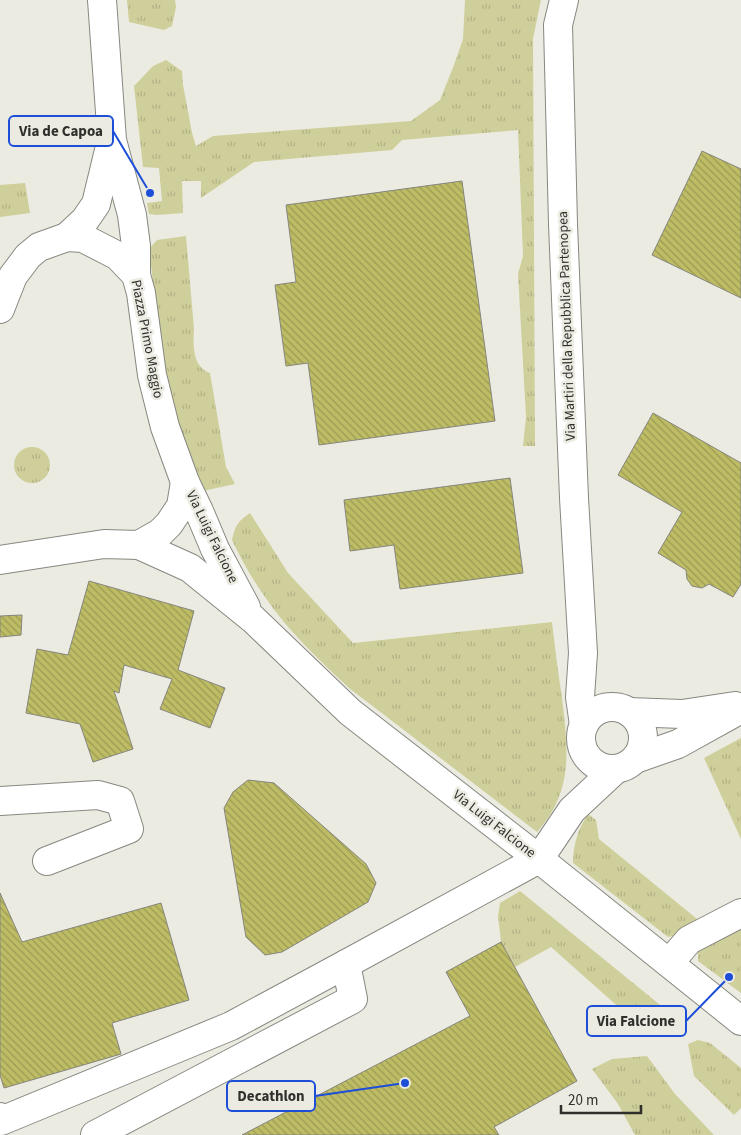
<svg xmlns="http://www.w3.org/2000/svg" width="741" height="1135" font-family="'Source Sans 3',sans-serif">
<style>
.grass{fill:url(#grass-tufts)}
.building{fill:url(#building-back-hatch);stroke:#85857e}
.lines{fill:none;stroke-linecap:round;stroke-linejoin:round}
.minor-casing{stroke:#878880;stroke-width:30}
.minor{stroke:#fff;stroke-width:28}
.labels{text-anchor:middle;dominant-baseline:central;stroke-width:5;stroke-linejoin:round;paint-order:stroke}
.street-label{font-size:14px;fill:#2f2f2c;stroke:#ebebe2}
.leader{fill:none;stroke:#1d4ed8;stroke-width:2}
.callout-dot{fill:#1d4ed8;stroke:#ebebe2;stroke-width:2}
.callout{fill:#ebebe2;stroke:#1d4ed8;stroke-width:2}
.callout-label{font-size:15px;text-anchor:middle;font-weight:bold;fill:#2f2f2c}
</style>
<defs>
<pattern id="grass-tufts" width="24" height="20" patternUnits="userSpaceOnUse" patternTransform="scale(1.25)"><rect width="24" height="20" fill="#cfcf9b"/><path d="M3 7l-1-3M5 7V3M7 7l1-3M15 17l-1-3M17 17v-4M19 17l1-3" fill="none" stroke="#b2b286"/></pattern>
<pattern id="building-back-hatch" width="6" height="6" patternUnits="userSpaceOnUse" patternTransform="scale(1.25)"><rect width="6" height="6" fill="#bebd65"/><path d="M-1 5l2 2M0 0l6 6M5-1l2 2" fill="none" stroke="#9b9a53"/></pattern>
</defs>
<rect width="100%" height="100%" fill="#ebebe2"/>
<g class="grass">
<polygon points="127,0 175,0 176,7 172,26 164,30 129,22"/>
<polygon points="465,0 541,0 533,39 535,446 523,446 526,417 518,274 523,256 518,130 402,140 392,150 254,162 201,198 201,181 182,181 183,213 157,215 149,214 147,203 162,201 159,168 143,167 134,86 153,66 166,60 182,71 183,85 192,133 196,146 213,136 411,121 440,100 454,65 463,39"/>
<polygon points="25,183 30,213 0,217 0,185"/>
<path d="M 186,236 L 194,329 C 193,344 192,367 210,373 L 226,467 L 235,484 L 203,491 L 176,425 L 161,348 L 149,249 L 157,240 Z"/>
<circle cx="32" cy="465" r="18"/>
<path d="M 250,513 L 288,573 L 353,643 L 552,622 C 555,647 558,673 562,698 C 568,749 574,791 537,832 L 349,688 C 319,660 288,631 265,597 C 252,579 241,559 232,540 C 235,526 238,521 250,513 Z"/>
<polygon points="741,738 741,839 704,758"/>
<path d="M 588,814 L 596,820 L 599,839 L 702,923 L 677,935 L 668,937 L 573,863 C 573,845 578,829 588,814 Z"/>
<polygon points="520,891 670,1013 650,1016 623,1011 551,947 515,967 501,942 498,916 500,903"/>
<polygon points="741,926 741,993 698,961 698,949"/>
<polygon points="698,1040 710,1043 741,1068 741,1108 734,1115 694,1076 688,1044"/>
<polygon points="647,1056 675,1094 714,1135 635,1135 618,1104 592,1069 612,1059"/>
</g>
<g class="building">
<polygon points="702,151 741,169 741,298 652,255"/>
<polygon points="462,181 495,421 319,445 308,363 286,366 275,285 296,282 286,205"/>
<polygon points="653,413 741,463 741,584 733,597 709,584 702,588 692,586 687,579 686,570 658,553 682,512 618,475"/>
<polygon points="510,478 523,573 400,589 394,545 350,551 344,500"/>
<polygon points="89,581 194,611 178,670 225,688 210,728 160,709 172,679 124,665 119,693 114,691 133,749 93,762 80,724 26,713 37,649 68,655"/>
<polygon points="22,615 21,635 0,637 0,616"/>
<polygon points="248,780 274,783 366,864 376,883 368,902 282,952 265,955 246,937 224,808 233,792"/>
<polygon points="0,893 22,942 161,903 189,1000 112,1023 121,1054 4,1088 0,1075"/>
<polygon points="501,942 577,1081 494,1127 499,1135 242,1135 470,1016 446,972"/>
</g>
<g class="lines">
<defs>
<g id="minor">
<polyline points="102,0 112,140 132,215 136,246 136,275"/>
<polyline points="564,0 558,25 563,224 574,498 583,653 580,697 584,725"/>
<polyline points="67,237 85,220 96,204 111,142"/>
<polyline points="0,309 13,276 28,256 39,247 67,237 83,238 118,256 136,275 141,293 152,375 165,427 185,482 199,511 215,549 246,607"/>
<polyline points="139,545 190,568 253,619 350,712 539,859 741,1021"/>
<polyline points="0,560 104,544 139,545 160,533 169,524 181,506 185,482"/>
<circle cx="612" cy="738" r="31"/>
<polyline points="629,712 682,714 735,706"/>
<polyline points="635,759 678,744 741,709"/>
<polyline points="0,801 98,795 120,801 129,829 47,861"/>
<polyline points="669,963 689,940 741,913"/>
<polyline points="0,1117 1,1121 231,1026 346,964"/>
<polyline points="95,1135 353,999 346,964 539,859 572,810 616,769"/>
</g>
</defs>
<use href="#minor" class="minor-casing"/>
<use href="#minor" class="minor"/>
</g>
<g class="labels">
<g class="street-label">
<text transform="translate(567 326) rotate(-92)">Via Martiri della Repubblica Partenopea</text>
<text transform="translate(147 339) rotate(79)">Piazza Primo Maggio</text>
<text transform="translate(212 537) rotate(64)">Via Luigi Falcione</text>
<text transform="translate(494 824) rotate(38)">Via Luigi Falcione</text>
</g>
</g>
<path class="leader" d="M150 193L113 131M729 977L686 1021M405 1083L315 1096"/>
<g class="callout-dot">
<circle cx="150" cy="193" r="5"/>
<circle cx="729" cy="977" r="5"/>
<circle cx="405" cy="1083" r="5"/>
</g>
<g class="callout">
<rect x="9" y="116" width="104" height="30" rx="5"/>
<rect x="587" y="1006" width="99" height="30" rx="5"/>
<rect x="227" y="1081" width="88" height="30" rx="5"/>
</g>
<g class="callout-label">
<text x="61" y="136">Via de Capoa</text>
<text x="636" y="1026">Via Falcione</text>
<text x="271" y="1101">Decathlon</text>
</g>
<path d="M561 1105v8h80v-8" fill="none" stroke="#2f2f2c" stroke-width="2.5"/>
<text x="568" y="1105" font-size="15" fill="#2f2f2c" stroke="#ebebe2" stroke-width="4" paint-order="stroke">20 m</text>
</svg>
